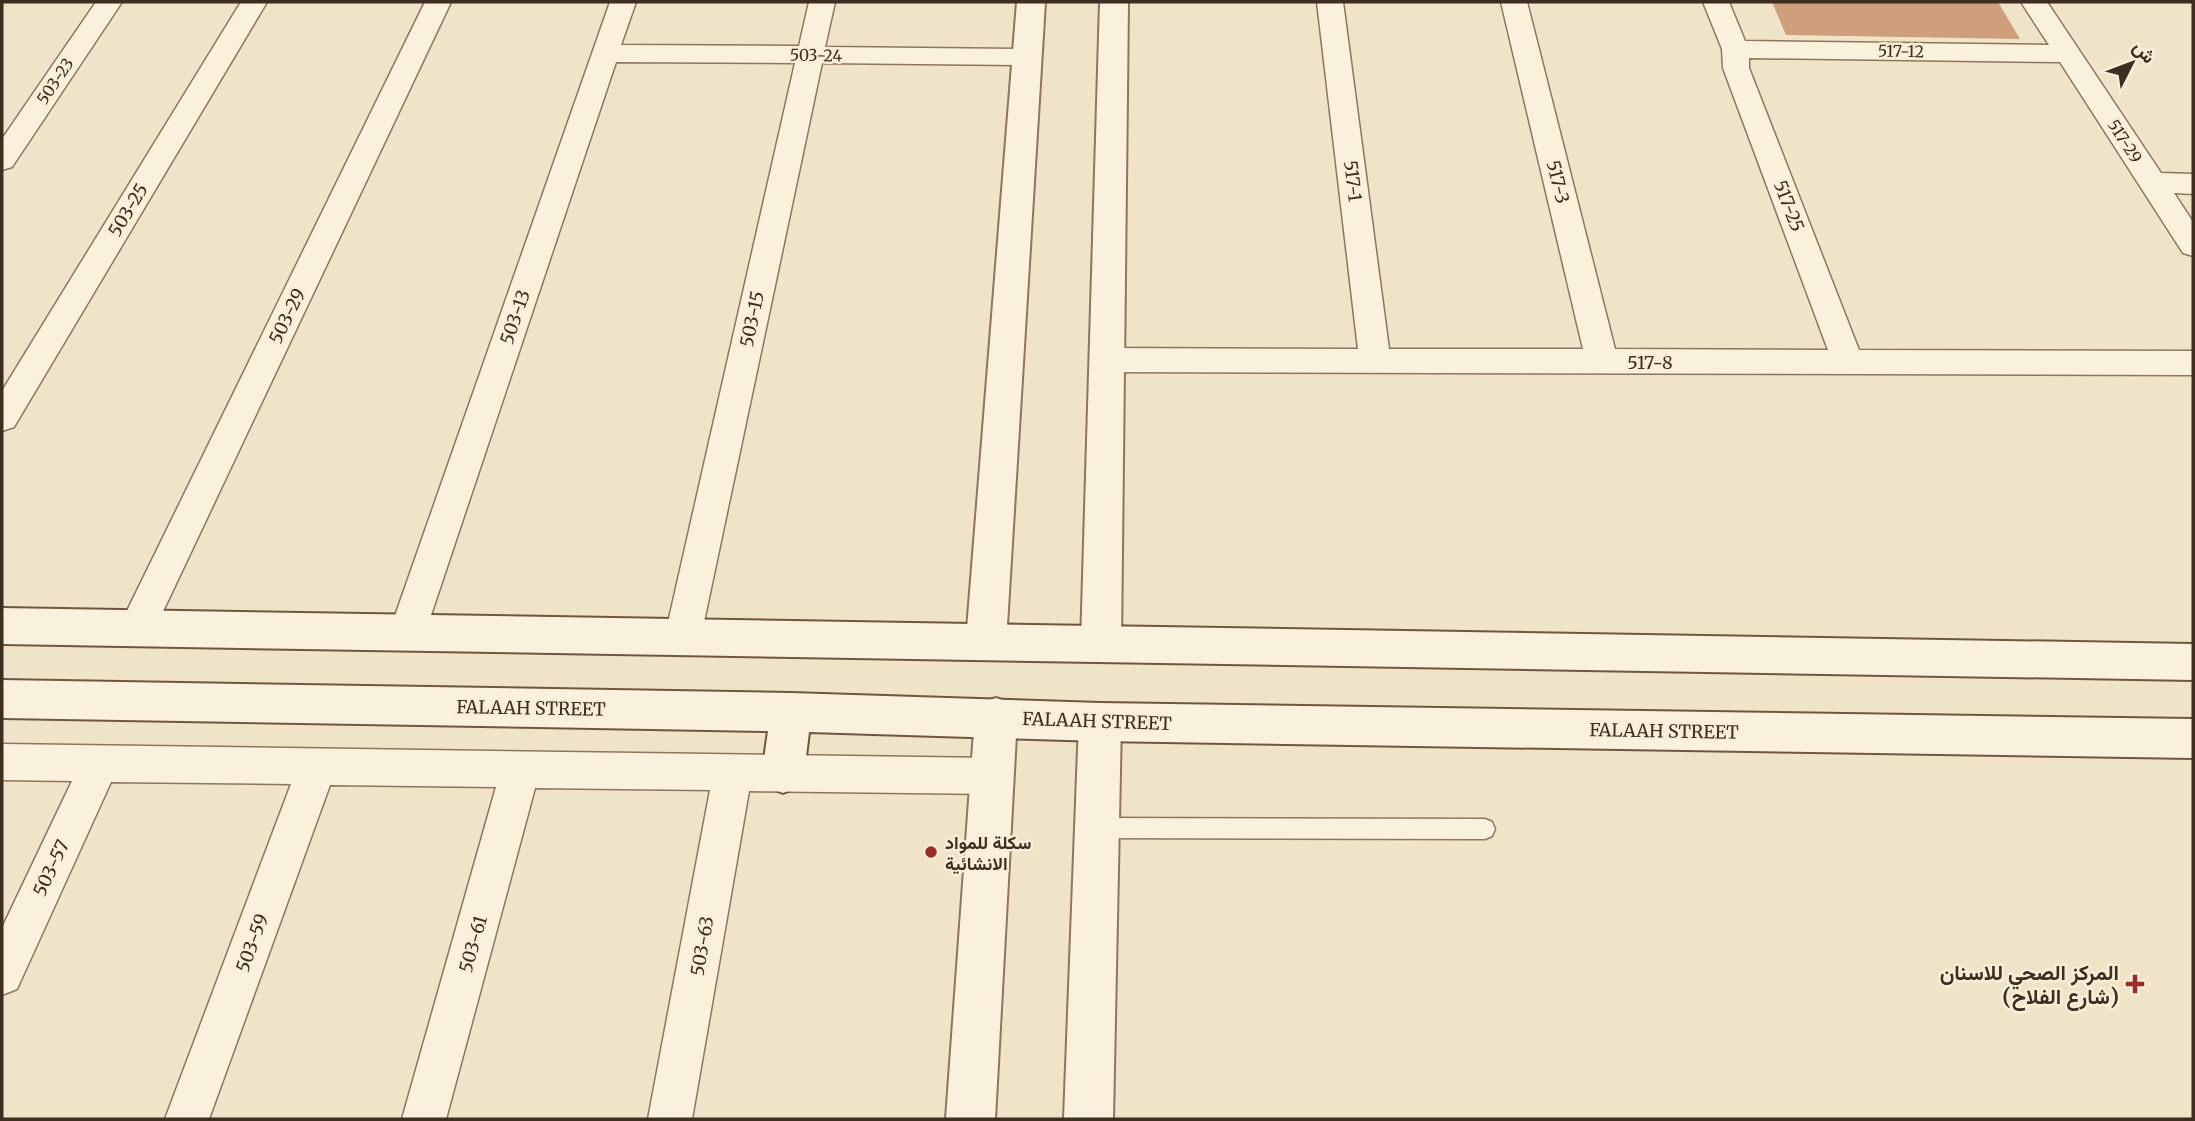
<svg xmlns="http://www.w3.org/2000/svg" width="2195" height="1121" font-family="Merriweather,Vazirmatn,serif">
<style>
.building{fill:#cf9f7d}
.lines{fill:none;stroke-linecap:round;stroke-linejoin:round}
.service-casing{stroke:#8d765c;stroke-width:3}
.minor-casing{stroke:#8d765c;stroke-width:3}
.tertiary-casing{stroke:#8d765c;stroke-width:4}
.secondary-casing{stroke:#6f573f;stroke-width:4}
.service{fill:#faf1dc;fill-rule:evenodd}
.minor{fill:#faf1dc;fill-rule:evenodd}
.tertiary{fill:#faf1dc;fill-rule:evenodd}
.secondary{fill:#faf1dc;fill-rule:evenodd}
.poi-dot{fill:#9e2a2b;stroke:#f7eed8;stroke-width:2.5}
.labels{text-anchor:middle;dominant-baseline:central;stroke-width:5;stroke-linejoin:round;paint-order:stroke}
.far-street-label{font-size:16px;fill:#3d2e20;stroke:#f7eed8}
.street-label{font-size:18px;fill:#3d2e20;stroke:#f7eed8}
.poi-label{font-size:18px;font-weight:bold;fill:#3d2e20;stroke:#f7eed8;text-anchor:start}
.near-poi-label{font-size:21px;font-weight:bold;fill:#3d2e20;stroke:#f7eed8;text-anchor:end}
</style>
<rect width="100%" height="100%" fill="#f0e4c8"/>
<polygon class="building" points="1772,2 1998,2 2020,39 1786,35"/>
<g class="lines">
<defs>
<polygon id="service" points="1097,818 1485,819 1492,822 1495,829 1492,836 1485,839 1097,838 1090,835 1087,828 1090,821"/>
<g id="minor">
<polygon points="96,2 122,2 12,167 2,170 2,139"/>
<polygon points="241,2 267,2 14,427 2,431 2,391"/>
<polygon points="425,2 451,2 149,641 136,646 123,641 118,630 123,619"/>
<polygon points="610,2 636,2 621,45 799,46 809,2 835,2 825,47 1027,49 1036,51 1040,57 1036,63 1027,65 822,63 701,636 696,647 683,652 670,647 665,636 795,63 616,62 425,633 420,644 407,649 394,644 389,633"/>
<polygon points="1317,2 1343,2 1389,349 1583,349 1501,2 1527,2 1615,349 1828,350 1723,68 1722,49 1703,2 1729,2 1745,41 2049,45 2021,2 2047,2 2161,173 2193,174 2193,194 2174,193 2193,222 2193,256 2183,253 2060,62 1749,58 1749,68 1859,350 2193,351 2193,375 1107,372 1096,369 1091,360 1096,351 1107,348 1358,349"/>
<polygon points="2,744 992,758 1006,763 1011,776 1006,789 992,794 749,791 692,1119 648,1119 710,790 535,788 446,1119 402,1119 496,787 330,785 209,1119 165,1119 291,784 111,782 17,989 2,995 2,928 72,781 2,780"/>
</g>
<g id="tertiary">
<polygon points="1017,2 1045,2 1006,642 1000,655 986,660 972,655 966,642"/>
<polygon points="1100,2 1128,2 1121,644 1115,657 1101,662 1087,657 1081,644"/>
<polygon points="996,698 1011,703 1017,717 995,1119 946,1119 975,717 981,703"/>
<polygon points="1100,703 1115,708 1121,722 1113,1119 1064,1119 1079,722 1085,708"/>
</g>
<g id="secondary">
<polygon points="2,608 2193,644 2193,680 2,644"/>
<polygon points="2,680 791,693 1100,703 2193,719 2193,758 1100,741 809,732 804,773 798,787 783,793 768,787 762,773 768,731 2,718"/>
</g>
</defs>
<use href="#service" class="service-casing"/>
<use href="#minor" class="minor-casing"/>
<use href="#tertiary" class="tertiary-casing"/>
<use href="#secondary" class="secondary-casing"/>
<use href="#service" class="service"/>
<use href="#minor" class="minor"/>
<use href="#tertiary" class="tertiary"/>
<use href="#secondary" class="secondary"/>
</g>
<g class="poi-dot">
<circle cx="931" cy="852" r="7"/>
<path d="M2131.5 973.5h7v7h7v7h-7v7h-7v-7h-7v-7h7z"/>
</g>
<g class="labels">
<g class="far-street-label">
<text transform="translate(1901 51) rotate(1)">517-12</text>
<text transform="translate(816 55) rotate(1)">503-24</text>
<text transform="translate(55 81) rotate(-56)">503-23</text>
<text transform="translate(2125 141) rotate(57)">517-29</text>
</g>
<g class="street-label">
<text transform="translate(1353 181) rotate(83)">517-1</text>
<text transform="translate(1558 182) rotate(76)">517-3</text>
<text transform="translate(1789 206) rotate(69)">517-25</text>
<text transform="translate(128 210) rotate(-59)">503-25</text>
<text transform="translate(287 316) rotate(-64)">503-29</text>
<text transform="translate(515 317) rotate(-71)">503-13</text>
<text transform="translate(752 319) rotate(-78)">503-15</text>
<text x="1650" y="362">517-8</text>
<text transform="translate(531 708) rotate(1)">FALAAH STREET</text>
<text transform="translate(1097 721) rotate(2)">FALAAH STREET</text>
<text transform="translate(1664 731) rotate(1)">FALAAH STREET</text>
<text transform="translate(51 868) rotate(-65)">503-57</text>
<text transform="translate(252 943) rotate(-70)">503-59</text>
<text transform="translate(473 944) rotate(-74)">503-61</text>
<text transform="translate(702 946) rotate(-80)">503-63</text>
</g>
<g class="poi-label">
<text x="945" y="842">سكلة للمواد<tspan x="945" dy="21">الانشائية</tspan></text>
</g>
<g class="near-poi-label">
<text x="2119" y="972">المركز الصحي للاسنان<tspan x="2119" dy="24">(شارع الفلاح)</tspan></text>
</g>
</g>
<rect width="2195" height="1121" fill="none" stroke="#3d2e20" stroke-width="7"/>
<g transform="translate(2132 63) rotate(48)" stroke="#f7eed8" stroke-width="5" paint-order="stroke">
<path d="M0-5L12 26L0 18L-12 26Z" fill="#3d2e20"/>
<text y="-10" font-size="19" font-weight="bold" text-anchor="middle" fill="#3d2e20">ش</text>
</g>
</svg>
